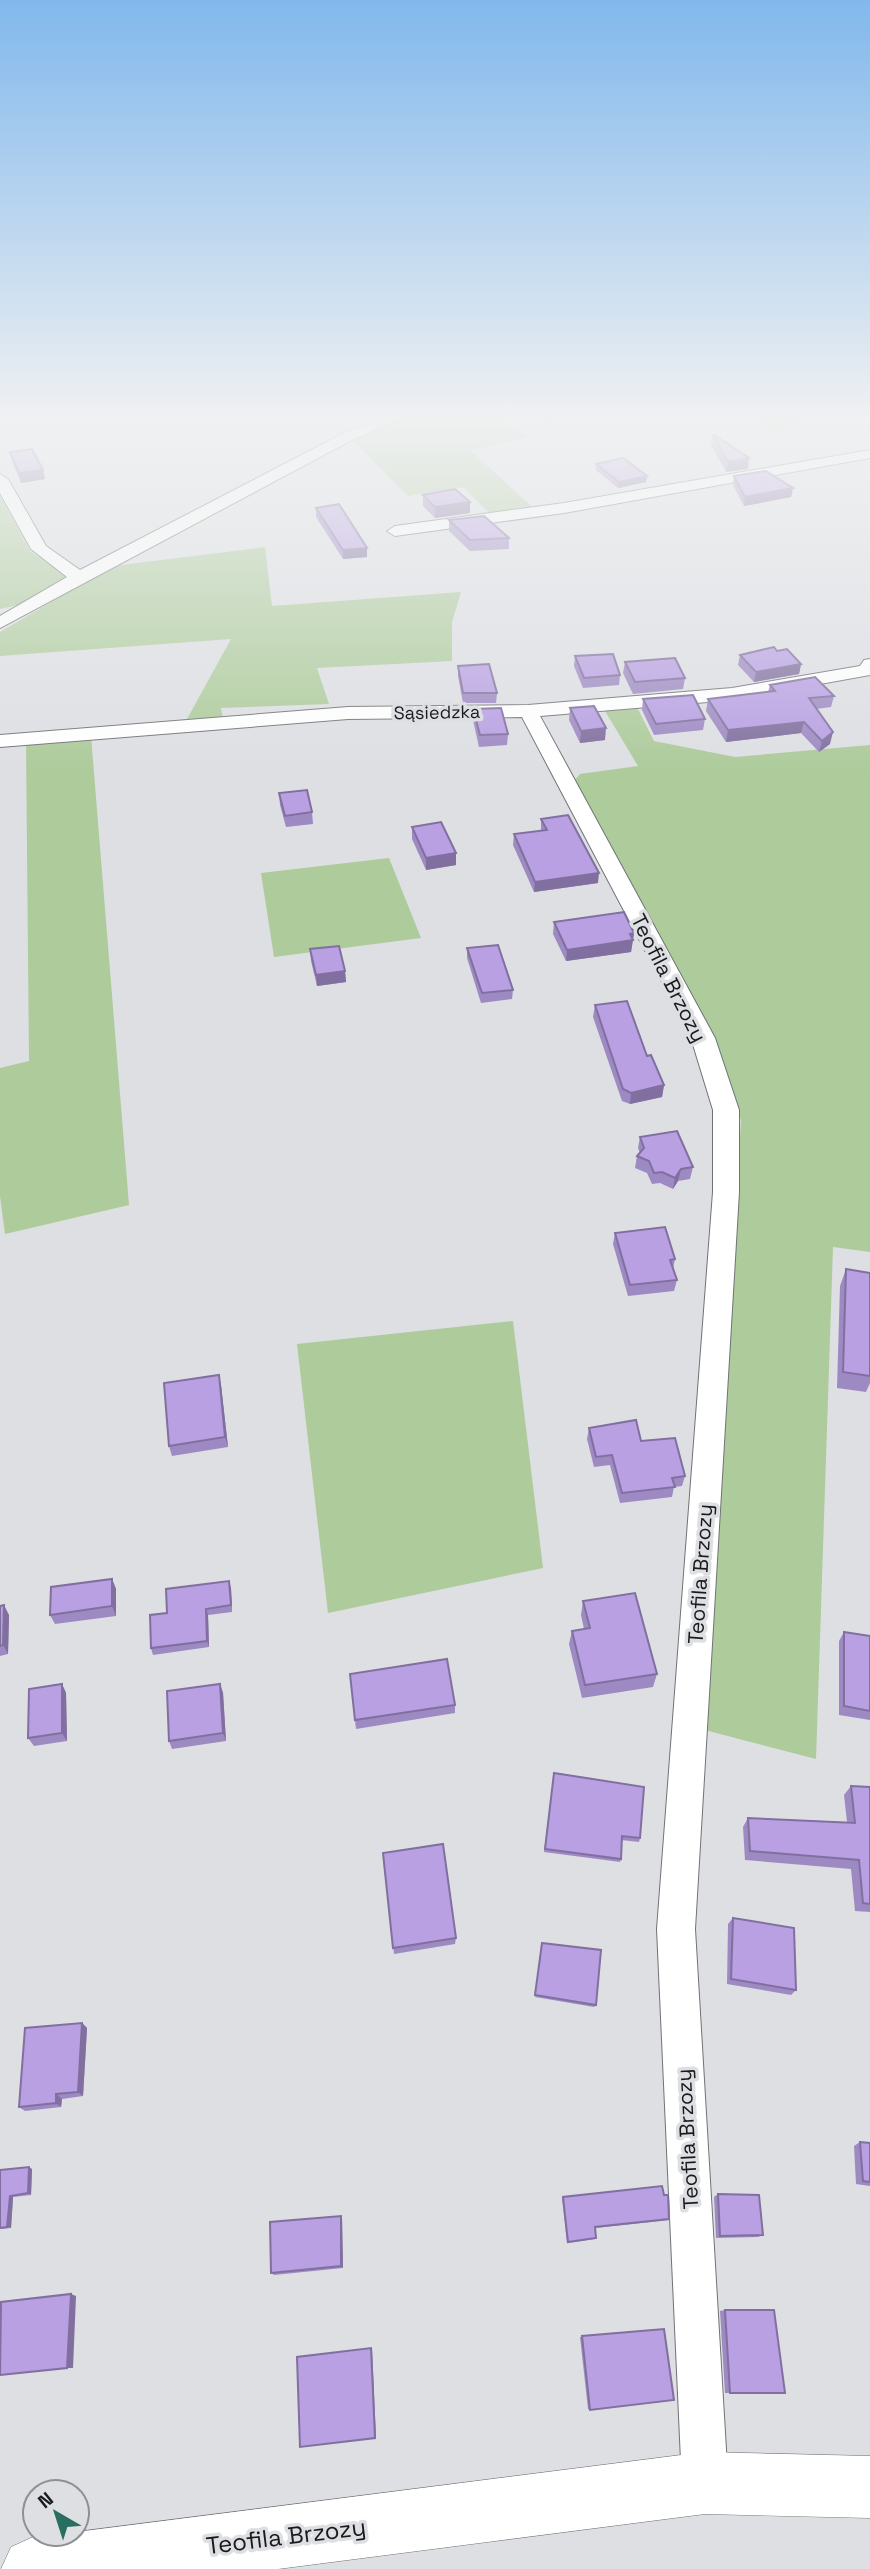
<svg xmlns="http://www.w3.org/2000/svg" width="870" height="2569" font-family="'Space Grotesk',sans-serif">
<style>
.green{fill:#adcb9b}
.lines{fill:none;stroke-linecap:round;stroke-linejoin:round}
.minor-casing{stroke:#707275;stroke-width:2}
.tertiary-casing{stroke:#707275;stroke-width:1}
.minor{fill:#fff;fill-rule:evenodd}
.tertiary{fill:#fff;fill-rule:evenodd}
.wall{fill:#9e8ac3}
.shaded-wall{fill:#81709f}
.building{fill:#b8a0e3;stroke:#81709f;stroke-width:2}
.labels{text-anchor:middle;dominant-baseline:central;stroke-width:7;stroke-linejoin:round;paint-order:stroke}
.far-street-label{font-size:18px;fill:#191a1c;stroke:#dddfe3}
.street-label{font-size:21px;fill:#191a1c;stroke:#dddfe3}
.near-street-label{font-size:24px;fill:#191a1c;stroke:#dddfe3}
</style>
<rect width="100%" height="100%" fill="#dddfe3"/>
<g class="green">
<polygon points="408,414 496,414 530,437 470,450 531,506 489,513 463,487 408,496 353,440"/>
<polygon points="743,414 837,414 772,433"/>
<polygon points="0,496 30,551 65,574 65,579 27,603 0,609"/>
<polygon points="265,547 272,606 461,592 452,622 452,661 317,668 329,704 221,708 223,718 187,719 231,639 0,656 0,632 113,566"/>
<polygon points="638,709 654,741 735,757 870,745 870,1252 833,1247 816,1759 705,1730 741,1120 712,1033 574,781 580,774 638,766 605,711"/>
<polygon points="91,736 129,1205 5,1234 0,1196 0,1068 29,1061 26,740"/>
<polygon points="389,858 421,938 274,957 261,873"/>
<polygon points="513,1321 543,1568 328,1613 297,1344"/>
</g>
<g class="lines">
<defs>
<g id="minor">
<polygon points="390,414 408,414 352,440 0,628 0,616 67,577 31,549 0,493 0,474 8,479 46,546 80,570 342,434"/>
<polygon points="870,450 870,458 564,513 395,536 387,531 395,526 564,503"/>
<polygon points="870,659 870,675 732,700 540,716 715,1038 739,1110 739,1192 695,1929 728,2483 722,2500 705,2506 688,2500 682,2483 657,1929 713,1192 713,1110 691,1038 522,717 348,719 0,747 0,735 348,707 528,705 732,688 860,666 864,660"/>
</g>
<polygon id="tertiary" points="705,2452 870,2456 870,2518 705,2514 278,2569 1,2569 11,2547 33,2537 77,2534 77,2532"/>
</defs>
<use href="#minor" class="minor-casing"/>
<use href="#tertiary" class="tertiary-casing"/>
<use href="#minor" class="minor"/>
<use href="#tertiary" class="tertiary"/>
</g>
<g class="wall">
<polygon points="529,414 578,414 578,416 546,423"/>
<polygon points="713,434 748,469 726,472 711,445"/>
<polygon points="10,452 45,479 21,483 12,461"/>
<polygon points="596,464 647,476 646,482 618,488 596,470"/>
<polygon points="734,476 793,488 791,497 744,506 733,485"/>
<polygon points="423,495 470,513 435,518 423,506"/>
<polygon points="316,508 367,557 343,559 316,517"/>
<polygon points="449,520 509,538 509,549 470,551 449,531"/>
<polygon points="740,655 801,664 799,674 754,682 738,665"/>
<polygon points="575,656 620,675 619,685 583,688 574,666"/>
<polygon points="625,662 685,678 683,689 633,694 623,673"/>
<polygon points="458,666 497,693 496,703 463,703 458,676"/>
<polygon points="770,685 834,696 831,707 816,709 830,744 819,752 801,733 726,742 706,711 708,699 768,692"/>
<polygon points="643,699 705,719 703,730 654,735 642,710"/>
<polygon points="570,708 605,740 580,743 569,720"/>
<polygon points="473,709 508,734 507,745 479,747 473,720"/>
<polygon points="279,793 312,812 313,824 286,827 280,805"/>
<polygon points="541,819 598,883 534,892 513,845 514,834 541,831"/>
<polygon points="412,827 456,865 426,870 412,839"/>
<polygon points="554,922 634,933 631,952 566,961 553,934"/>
<polygon points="467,948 513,990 512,999 481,1003 467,958"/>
<polygon points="310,949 345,971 346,982 317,986 311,961"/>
<polygon points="595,1005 647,1056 664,1085 662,1097 630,1104 622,1101 593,1017"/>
<polygon points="640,1137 693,1167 690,1179 678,1181 673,1189 660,1183 652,1184 647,1173 635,1168 637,1156 640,1153 638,1148"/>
<polygon points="615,1233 675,1259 673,1269 677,1280 674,1291 628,1296 613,1244"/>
<polygon points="846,1269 870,1273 870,1383 866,1392 837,1388 840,1286"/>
<polygon points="221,1385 228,1447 172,1456 169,1446"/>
<polygon points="589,1428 641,1441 685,1476 682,1486 674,1487 672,1497 620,1503 610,1465 594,1467 587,1439"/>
<polygon points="112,1579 116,1589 116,1616 55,1624 50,1615"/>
<polygon points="231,1588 232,1612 208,1615 209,1647 153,1655 151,1648 167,1613"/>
<polygon points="583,1601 657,1674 653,1687 582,1698 569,1644 572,1631 584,1629 581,1615"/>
<polygon points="0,1606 9,1615 8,1654 0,1656"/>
<polygon points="844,1632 870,1636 870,1720 839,1715 839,1641"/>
<polygon points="350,1674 455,1705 455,1713 356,1729"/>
<polygon points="62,1684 66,1693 67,1741 34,1746 28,1738"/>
<polygon points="220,1684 223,1693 226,1741 172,1749 169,1741"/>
<polygon points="554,1773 640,1838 639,1842 621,1840 621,1859 620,1862 544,1852"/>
<polygon points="851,1786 870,1787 870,1912 855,1911 851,1869 745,1860 743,1827 748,1818 847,1822 844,1795"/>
<polygon points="383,1853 456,1938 455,1944 394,1954"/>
<polygon points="733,1918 796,1990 791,1995 727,1984 728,1924"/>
<polygon points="541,1946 596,2005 594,2007 535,1997"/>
<polygon points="82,2023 87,2028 83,2096 62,2099 61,2107 25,2111 19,2107"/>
<polygon points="860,2142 870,2143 870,2186 856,2184 854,2146"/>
<polygon points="32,2169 31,2195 13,2197 11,2228 0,2229 0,2170"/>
<polygon points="718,2194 763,2235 758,2237 716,2238 714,2197"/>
<polygon points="664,2195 669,2219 668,2220 595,2228 596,2238 595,2239 567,2243 562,2198 563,2197"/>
<polygon points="342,2218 343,2268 274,2275 271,2273"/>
<polygon points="725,2310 785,2393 725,2393 720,2311"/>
<polygon points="664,2329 590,2410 588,2409 580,2337"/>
</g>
<g class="shaded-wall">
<polygon points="554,414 578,414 578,416 546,423 547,415"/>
<polygon points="749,458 748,469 726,472 728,462"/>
<polygon points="43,470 45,479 21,483 19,473"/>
<polygon points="647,476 646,482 618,488 619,482"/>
<polygon points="793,488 791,497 744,506 745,497"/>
<polygon points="470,502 470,513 435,518 435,507"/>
<polygon points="367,548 367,557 343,559 343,550"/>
<polygon points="801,664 799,674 754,682 756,672"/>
<polygon points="804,722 801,733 726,742 728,730"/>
<polygon points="606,728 605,740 580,743 581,731"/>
<polygon points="833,732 830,744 819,752 822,741"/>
<polygon points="456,853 456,865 426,870 426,858"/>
<polygon points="599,873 598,883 534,892 535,882"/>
<polygon points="634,933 631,952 566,961 567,950"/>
<polygon points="345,971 346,982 317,986 316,975"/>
<polygon points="664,1085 662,1097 630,1104 631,1093"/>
<polygon points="681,1169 678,1181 673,1189 675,1178"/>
<polygon points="219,1375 221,1385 228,1447 225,1437"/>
<polygon points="112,1579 116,1589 116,1616 112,1606"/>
<polygon points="229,1581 231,1588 232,1612 231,1605"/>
<polygon points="4,1605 9,1615 8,1654 3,1645"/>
<polygon points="206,1609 208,1615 209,1647 207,1641"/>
<polygon points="62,1684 66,1693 67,1741 62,1733"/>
<polygon points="220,1684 223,1693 226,1741 223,1733"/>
<polygon points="82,2023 87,2028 83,2096 78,2092"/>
<polygon points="56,2094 62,2099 61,2107 56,2103"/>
<polygon points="29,2167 32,2169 31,2195 28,2193"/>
<polygon points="10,2196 13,2197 11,2228 7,2227"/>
<polygon points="341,2216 342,2218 343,2268 341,2266"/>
<polygon points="71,2294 76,2296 73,2368 67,2368"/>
<polygon points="371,2348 372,2348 376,2437 375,2438"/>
</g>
<g class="building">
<polygon points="713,434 749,458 728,462"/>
<polygon points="32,449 43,470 19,473 10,452"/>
<polygon points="623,458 647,476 619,482 596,464"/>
<polygon points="766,471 793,488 745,497 734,476"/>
<polygon points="455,489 470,502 435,507 423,495"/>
<polygon points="339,504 367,548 343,550 316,508"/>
<polygon points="484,516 509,538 470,540 449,520"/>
<polygon points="774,647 777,651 787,649 801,664 756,672 740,655"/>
<polygon points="613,654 620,675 584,678 575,656"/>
<polygon points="675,658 685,678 635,682 625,662"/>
<polygon points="489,664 497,693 463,693 458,666"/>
<polygon points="815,677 834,696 809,698 833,732 822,741 804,722 728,730 708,699 775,691 770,685"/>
<polygon points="693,695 705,719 656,724 643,699"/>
<polygon points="594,706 606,728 581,731 570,708"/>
<polygon points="501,708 508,734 480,735 473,709"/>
<polygon points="307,790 312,812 285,816 279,793"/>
<polygon points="568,815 599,873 535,882 514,834 547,830 541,819"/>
<polygon points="441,822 456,853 426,858 412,827"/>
<polygon points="624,912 634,933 630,934 633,940 567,950 554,922"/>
<polygon points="498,945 513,990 482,993 467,948"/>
<polygon points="339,946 345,971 316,975 310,949"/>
<polygon points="627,1001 647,1056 651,1055 664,1085 631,1093 623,1089 595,1005"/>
<polygon points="677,1131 693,1167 681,1169 675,1178 662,1172 654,1173 649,1161 637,1156 644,1148 640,1137"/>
<polygon points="665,1227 675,1259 670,1260 677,1280 630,1285 615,1233"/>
<polygon points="846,1269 870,1273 870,1376 843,1372"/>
<polygon points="219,1375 225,1437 169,1446 164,1383"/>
<polygon points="636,1420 641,1441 675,1438 685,1476 672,1478 675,1487 622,1493 612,1455 596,1457 589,1428"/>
<polygon points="112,1579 112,1606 50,1615 51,1587"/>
<polygon points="229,1581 231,1605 206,1609 207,1641 151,1648 150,1615 167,1613 166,1589"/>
<polygon points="635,1593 657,1674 585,1685 572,1631 590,1628 583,1601"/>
<polygon points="4,1605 3,1645 0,1646 0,1606"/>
<polygon points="844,1632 870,1636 870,1711 844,1706"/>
<polygon points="447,1659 455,1705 355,1720 350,1674"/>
<polygon points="62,1684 62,1733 28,1738 29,1689"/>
<polygon points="220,1684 223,1733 169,1741 167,1691"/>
<polygon points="554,1773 644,1787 640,1838 622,1836 621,1859 545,1849"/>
<polygon points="851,1786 870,1787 870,1904 863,1903 859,1860 750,1851 748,1818 855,1823"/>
<polygon points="443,1844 456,1938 393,1948 383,1853"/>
<polygon points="733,1918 794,1928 796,1990 731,1979"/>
<polygon points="542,1943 601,1950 596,2005 535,1995"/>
<polygon points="82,2023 78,2092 56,2094 56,2103 19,2107 25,2028"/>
<polygon points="860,2142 870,2143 870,2182 863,2181"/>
<polygon points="29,2167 28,2193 10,2196 7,2227 0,2228 0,2170"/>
<polygon points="662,2186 664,2195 668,2195 669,2219 595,2227 596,2238 568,2242 563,2197"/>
<polygon points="718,2194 759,2195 763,2235 720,2236"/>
<polygon points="341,2216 341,2266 271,2273 270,2222"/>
<polygon points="71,2294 67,2368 0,2375 1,2302"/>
<polygon points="725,2310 774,2310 785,2393 730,2393"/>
<polygon points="664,2329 674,2400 590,2410 582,2336"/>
<polygon points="371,2348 375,2438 300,2447 297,2357"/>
</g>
<linearGradient id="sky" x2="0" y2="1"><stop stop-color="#81b8ec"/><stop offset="0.54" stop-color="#f0f1f2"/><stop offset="1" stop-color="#f0f1f2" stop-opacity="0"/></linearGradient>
<rect width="870" height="773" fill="url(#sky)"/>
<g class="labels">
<g class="far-street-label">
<text transform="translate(437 712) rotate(-1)">Sąsiedzka</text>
</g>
<g class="street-label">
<text transform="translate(669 978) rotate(63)">Teofila Brzozy</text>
<text transform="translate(700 1574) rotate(-86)">Teofila Brzozy</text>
<text transform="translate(687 2139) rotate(-93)">Teofila Brzozy</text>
</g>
<g class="near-street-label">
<text transform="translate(286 2536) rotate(-7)">Teofila Brzozy</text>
</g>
</g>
<g transform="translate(56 2513) rotate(321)"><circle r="33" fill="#dddfe3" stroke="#8f9093" stroke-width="2"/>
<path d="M0-5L12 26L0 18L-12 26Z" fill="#296e61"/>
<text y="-10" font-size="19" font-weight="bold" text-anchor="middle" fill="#191a1c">N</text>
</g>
</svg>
